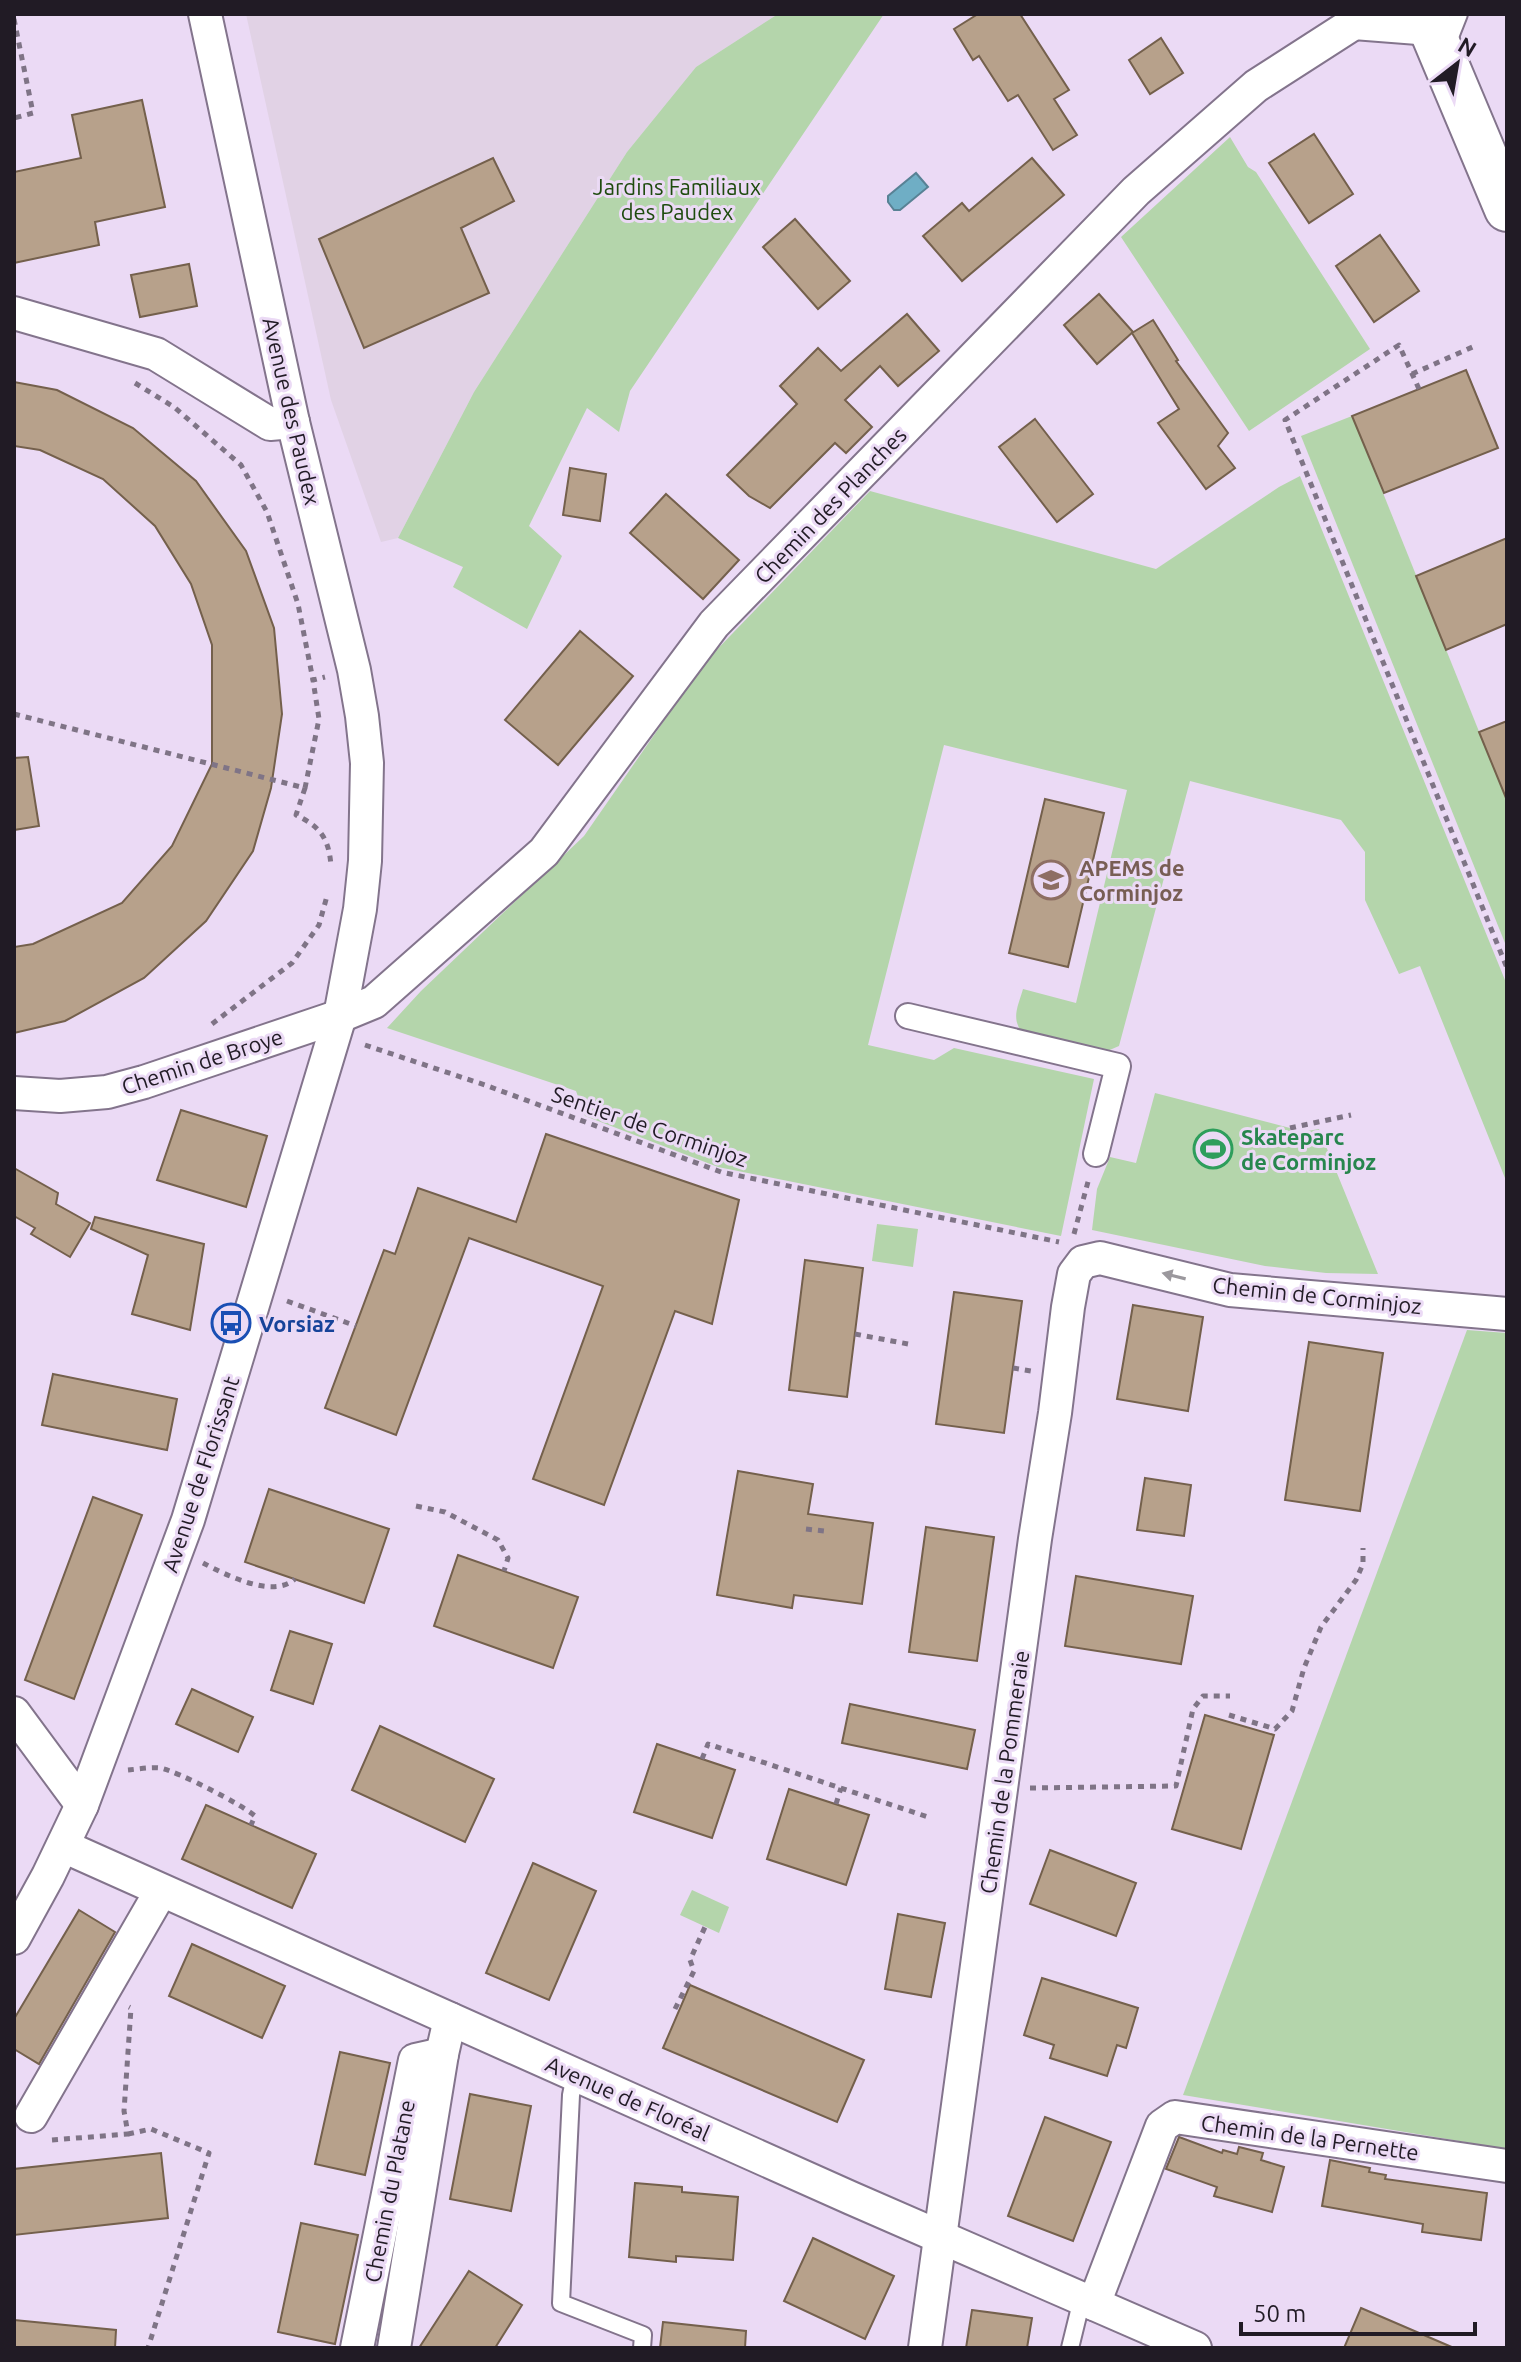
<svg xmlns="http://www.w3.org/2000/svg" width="1521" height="2362" font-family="Ubuntu,sans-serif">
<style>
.industrial{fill:#e1d2e5}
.green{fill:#b4d5ab}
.water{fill:#6faec5;stroke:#588295;stroke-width:2}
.building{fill:#b7a18b;stroke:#74604c;stroke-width:2}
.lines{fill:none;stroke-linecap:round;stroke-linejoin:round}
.service-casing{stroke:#83748c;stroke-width:20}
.pedestrian-casing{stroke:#83748c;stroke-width:28}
.minor-casing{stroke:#83748c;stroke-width:36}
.primary-casing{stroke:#83748c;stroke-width:48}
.path{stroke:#7f7486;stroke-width:5;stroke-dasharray:6 6;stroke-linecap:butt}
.service{stroke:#fff;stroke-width:16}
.pedestrian{stroke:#fff;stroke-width:24}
.minor{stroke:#fff;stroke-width:32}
.primary{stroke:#fff;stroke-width:44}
.oneway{fill:#9b989d}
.labels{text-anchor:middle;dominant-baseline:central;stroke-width:6;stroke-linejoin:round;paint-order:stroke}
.park-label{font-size:22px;fill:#1e4b0e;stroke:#ebdaf5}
.street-label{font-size:22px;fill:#211b25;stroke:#ebdaf5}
.education-label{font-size:22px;font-weight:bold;fill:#785e54;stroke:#ebdaf5;text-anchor:start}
.leisure-label{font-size:22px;font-weight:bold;fill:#27864d;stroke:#ebdaf5;text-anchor:start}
.transit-label{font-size:22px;font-weight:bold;fill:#164399;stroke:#ebdaf5;text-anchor:start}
</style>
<rect width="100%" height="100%" fill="#ebdaf5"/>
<polygon class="industrial" points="246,14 778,14 696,67 627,152 474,392 398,538 381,542 331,400"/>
<g class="green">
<polygon points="778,14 884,14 630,391 619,432 587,408 529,526 562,556 527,629 453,587 463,567 398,538 474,392 627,152 696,67"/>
<polygon points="1230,137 1248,167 1256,172 1370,349 1249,431 1121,237"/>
<polygon points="1352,416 1507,801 1507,948 1301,436"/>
<path d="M 1300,476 L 1507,985 L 1507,1183 L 1420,966 L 1399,974 L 1365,900 L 1365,852 L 1341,820 L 1190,781 L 1119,1046 L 1105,1052 L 1021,1031 C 1011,1017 1019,1004 1023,989 L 1076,1003 L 1127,790 L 944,745 L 868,1045 L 934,1060 L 954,1048 L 1094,1079 L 1061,1236 L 718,1167 L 585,1116 L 576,1091 L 387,1028 L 421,991 L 584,836 L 704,663 L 870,491 L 1156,569 L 1279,487 Z"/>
<polygon points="1155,1093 1290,1128 1290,1134 1319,1129 1378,1274 1326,1273 1265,1266 1092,1230 1097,1189 1110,1157 1136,1163"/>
<polygon points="877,1224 918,1229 913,1267 872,1261"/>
<polygon points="1467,1330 1507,1333 1507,2149 1183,2095"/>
<polygon points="692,1890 729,1907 719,1933 680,1915"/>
</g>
<polygon class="water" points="916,173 928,187 900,210 894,210 888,202 888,196"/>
<g class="building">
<polygon points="978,14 1020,14 1069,90 1054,99 1077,135 1053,150 1018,95 1008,101 979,56 973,60 954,29"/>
<polygon points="1161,38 1183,73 1150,94 1129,60"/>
<polygon points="142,100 165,207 95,222 99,245 14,263 14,172 81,158 72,115"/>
<polygon points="1314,134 1353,194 1309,223 1269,163"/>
<polygon points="493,158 514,201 461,228 489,293 364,348 319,239"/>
<polygon points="1032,158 1064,195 962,281 923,236 962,203 969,211"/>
<polygon points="795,219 850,281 818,309 763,247"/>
<polygon points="1380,235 1419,291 1374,322 1336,266"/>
<polygon points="189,264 197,306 140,317 131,275"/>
<polygon points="1099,294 1133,332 1097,364 1064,325"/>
<polygon points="907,314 939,351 898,386 880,366 845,400 872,427 846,453 835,443 770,508 749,496 727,475 797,404 780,386 818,348 841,371"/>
<polygon points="1153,320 1178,360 1176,361 1228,433 1218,446 1235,468 1206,489 1158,423 1179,409 1132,333"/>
<polygon points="1466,370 1498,448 1384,493 1352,416"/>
<polygon points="14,382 57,390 133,428 196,481 246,551 274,628 282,714 271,788 253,851 206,921 144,978 65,1021 14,1033 14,947 33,944 122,903 172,846 212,764 212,645 191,584 155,526 103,479 40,450 14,446"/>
<polygon points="1035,419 1093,494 1057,522 999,447"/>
<polygon points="570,468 606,474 600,521 563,515"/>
<polygon points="666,494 739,560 703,599 630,533"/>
<polygon points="1507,538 1507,624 1446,650 1416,576"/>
<polygon points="580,631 633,676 558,765 505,720"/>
<polygon points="1507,721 1507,798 1506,798 1479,732"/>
<polygon points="28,757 39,826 14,830 14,758"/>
<polygon points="1045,799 1104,813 1068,967 1009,953"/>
<polygon points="181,1110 267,1136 246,1207 157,1180"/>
<polygon points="546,1134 739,1200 712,1324 675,1311 604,1505 533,1479 603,1286 469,1238 396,1435 325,1408 384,1250 395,1254 418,1188 516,1222"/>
<polygon points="14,1168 58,1193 56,1204 90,1223 70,1257 31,1234 35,1228 14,1216"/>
<polygon points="95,1217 204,1244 190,1330 132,1314 148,1255 91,1229"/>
<polygon points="805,1260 863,1268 847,1397 789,1390"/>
<polygon points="954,1292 1022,1301 1004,1433 936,1424"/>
<polygon points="1133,1305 1203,1317 1188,1411 1117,1399"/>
<polygon points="1309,1342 1383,1353 1360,1511 1285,1500"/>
<polygon points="53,1374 177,1399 167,1450 42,1425"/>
<polygon points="738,1471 813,1484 808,1514 873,1523 862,1604 794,1595 792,1608 717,1595"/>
<polygon points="1145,1478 1191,1485 1184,1536 1137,1530"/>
<polygon points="269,1489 389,1529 364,1603 245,1562"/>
<polygon points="93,1497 142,1515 74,1699 25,1680"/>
<polygon points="926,1527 994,1537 977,1661 909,1652"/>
<polygon points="458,1555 578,1597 553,1668 434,1626"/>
<polygon points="1076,1576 1193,1596 1181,1664 1065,1646"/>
<polygon points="290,1631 332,1644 313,1704 271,1690"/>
<polygon points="192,1689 253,1717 238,1752 176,1724"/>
<polygon points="850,1704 975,1730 967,1769 842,1743"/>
<polygon points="1205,1715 1274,1735 1241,1849 1172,1829"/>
<polygon points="380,1726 494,1779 465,1842 352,1790"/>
<polygon points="657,1744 735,1770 712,1838 634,1812"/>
<polygon points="789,1789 869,1815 846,1885 767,1859"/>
<polygon points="206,1805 316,1854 292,1908 182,1859"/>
<polygon points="1050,1850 1136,1883 1116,1936 1030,1904"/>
<polygon points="533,1863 596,1891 549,2000 486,1973"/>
<polygon points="79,1910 115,1932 39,2064 14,2049 14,2019"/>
<polygon points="898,1914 945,1923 931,1997 885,1989"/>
<polygon points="192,1944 285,1986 262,2038 169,1996"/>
<polygon points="1042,1978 1138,2008 1126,2048 1117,2045 1107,2076 1050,2058 1054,2045 1024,2035"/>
<polygon points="690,1985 864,2060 837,2122 663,2048"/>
<polygon points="340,2052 390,2063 365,2175 315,2164"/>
<polygon points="470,2094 531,2106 511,2211 450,2199"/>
<polygon points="1045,2117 1111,2142 1073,2241 1008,2216"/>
<polygon points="1179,2137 1222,2153 1223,2150 1237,2154 1239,2147 1263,2153 1261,2160 1284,2167 1272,2212 1214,2196 1217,2187 1166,2169"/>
<polygon points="161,2153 168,2218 14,2235 14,2169"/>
<polygon points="1330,2160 1370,2168 1369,2172 1386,2175 1385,2179 1487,2193 1481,2240 1422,2232 1423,2224 1322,2206"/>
<polygon points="635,2183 682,2187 682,2192 738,2197 733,2260 676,2256 676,2262 629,2257"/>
<polygon points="301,2223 358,2235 335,2344 278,2332"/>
<polygon points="813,2238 894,2276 865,2339 784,2301"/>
<polygon points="469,2271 522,2305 495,2348 419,2348"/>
<polygon points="1361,2308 1454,2348 1344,2348"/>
<polygon points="972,2310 1032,2318 1027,2348 966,2348"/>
<polygon points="14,2320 116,2330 115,2348 14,2348"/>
<polygon points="663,2322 746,2331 745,2348 660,2348"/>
</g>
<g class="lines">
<defs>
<g id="service">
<polyline points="1446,47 1459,14"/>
<polyline points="575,2075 571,2095 561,2303 643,2335 642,2348"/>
<polyline points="1070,2348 1082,2299"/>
</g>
<polyline id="pedestrian" points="908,1016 1118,1066 1096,1154"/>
<g id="minor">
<polyline points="1354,23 1431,29"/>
<polyline points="14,313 156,354 270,424 293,422"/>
<polyline points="14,1093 60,1096 107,1092 144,1082 340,1016 374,1002 544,852 714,624 1136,191 1256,86 1354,23 1361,14"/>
<polyline points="14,1713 82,1805"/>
<polyline points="63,1846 851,2198 1195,2348"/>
<polyline points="14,1938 48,1876 82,1805 188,1520 340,1016 360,909 365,861 367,763 362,716 354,670 293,422 205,14"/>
<polyline points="31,2116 161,1891"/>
<polyline points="1094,2304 1162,2126 1175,2117 1507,2166"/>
<polyline points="357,2348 415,2060 442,2054"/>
<polyline points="394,2348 442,2054 450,2019"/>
<polyline points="925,2348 1035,1539 1055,1413 1068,1307 1074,1274 1083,1262 1100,1258 1230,1290 1507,1314"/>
</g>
<polyline id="primary" points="1425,14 1507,209"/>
</defs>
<use href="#service" class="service-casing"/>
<use href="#pedestrian" class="pedestrian-casing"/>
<use href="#minor" class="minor-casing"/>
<use href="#primary" class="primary-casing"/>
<g class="path">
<polyline points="14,19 33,113 14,118"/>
<polyline points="1412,374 1477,345"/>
<polyline points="135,383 174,407 241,465 267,512 298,604 313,680"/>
<polyline points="1419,389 1399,345 1285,420 1507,968"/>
<polyline points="14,714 305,788 319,719 313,680 325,677"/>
<path d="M 305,788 L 296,815 C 321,827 329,839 331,866"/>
<polyline points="212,1024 292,963 319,925 327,896"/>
<polyline points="365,1045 485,1085 721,1172 1059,1242"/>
<polyline points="1290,1128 1351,1115"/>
<polyline points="1074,1234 1089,1178"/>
<polyline points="287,1301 356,1326"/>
<polyline points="855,1334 908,1344"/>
<polyline points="1013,1368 1031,1371"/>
<polyline points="416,1506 445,1512 498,1540 508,1558 504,1571"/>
<polyline points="806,1529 824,1531"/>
<path d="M 203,1563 C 226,1575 273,1599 295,1579"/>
<polyline points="1229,1715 1275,1729 1292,1711 1304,1668 1321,1627 1356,1580 1363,1564 1363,1548"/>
<polyline points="702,1759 708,1744 931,1818"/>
<path d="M 128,1770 C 138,1769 150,1767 160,1768 C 177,1771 241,1804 255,1816 L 251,1825"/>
<polyline points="1030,1788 1176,1786 1193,1709 1203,1696 1230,1696"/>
<polyline points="836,1804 841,1788"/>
<polyline points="675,2009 694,1971 690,1960 705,1927"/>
<polyline points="128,2134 151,2129 209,2153 148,2348"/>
<polyline points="52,2140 128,2134 124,2111 131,2008 129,2007"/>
</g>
<use href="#service" class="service"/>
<use href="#pedestrian" class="pedestrian"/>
<use href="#minor" class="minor"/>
<use href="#primary" class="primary"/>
</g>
<defs><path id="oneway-solid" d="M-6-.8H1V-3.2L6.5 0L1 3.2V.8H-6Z" transform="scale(2)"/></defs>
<use class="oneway" href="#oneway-solid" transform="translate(1174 1276) rotate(-166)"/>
<defs>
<symbol id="school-ring" viewBox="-11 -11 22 22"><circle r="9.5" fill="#ebdaf5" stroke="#8d6e63" stroke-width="1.5"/><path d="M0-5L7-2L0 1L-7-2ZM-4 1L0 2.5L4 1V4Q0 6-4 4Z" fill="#8d6e63"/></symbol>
<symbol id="stadium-ring" viewBox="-11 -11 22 22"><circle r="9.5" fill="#ebdaf5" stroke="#2e9e5b" stroke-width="1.5"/><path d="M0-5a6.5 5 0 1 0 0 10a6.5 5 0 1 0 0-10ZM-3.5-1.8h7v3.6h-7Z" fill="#2e9e5b"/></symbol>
<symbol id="bus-ring" viewBox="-11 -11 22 22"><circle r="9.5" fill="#ebdaf5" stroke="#1a4fb4" stroke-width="1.5"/><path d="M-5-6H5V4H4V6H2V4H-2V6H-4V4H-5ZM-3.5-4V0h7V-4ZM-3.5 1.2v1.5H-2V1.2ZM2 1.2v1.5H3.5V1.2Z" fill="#1a4fb4"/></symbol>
</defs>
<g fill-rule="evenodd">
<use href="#school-ring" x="1029" y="858" width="44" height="44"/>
<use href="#stadium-ring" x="1191" y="1127" width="44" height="44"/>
<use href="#bus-ring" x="209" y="1301" width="44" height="44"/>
</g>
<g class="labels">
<g class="park-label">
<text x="677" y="186">Jardins Familiaux<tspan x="677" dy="25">des Paudex</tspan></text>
</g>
<g class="street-label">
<text transform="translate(292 411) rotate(77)">Avenue des Paudex</text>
<text transform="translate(830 505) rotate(-46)">Chemin des Planches</text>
<text transform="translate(202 1061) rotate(-18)">Chemin de Broye</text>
<text transform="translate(650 1126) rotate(19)">Sentier de Corminjoz</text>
<text transform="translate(1317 1295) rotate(6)">Chemin de Corminjoz</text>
<text transform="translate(200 1474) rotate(-72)">Avenue de Florissant</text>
<text transform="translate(1004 1772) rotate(-82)">Chemin de la Pommeraie</text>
<text transform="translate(628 2098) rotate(24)">Avenue de Floréal</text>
<text transform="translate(1310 2137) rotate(8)">Chemin de la Pernette</text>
<text transform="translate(389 2191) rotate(-79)">Chemin du Platane</text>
</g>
<g class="education-label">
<text x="1079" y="867">APEMS de<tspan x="1079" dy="25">Corminjoz</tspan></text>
</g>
<g class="leisure-label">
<text x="1241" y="1136">Skateparc<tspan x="1241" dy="25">de Corminjoz</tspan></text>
</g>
<g class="transit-label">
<text x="259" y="1323">Vorsiaz</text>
</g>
</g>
<rect width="1521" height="2362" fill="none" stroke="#211b25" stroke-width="32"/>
<g transform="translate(1457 64) rotate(31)" stroke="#ebdaf5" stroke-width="6" paint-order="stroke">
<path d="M0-6L14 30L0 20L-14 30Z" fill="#211b25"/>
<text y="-12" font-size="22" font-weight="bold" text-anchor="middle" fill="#211b25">N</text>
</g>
<path d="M1241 2322v12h234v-12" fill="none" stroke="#211b25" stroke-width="4"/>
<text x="1253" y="2322" font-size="24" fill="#211b25" stroke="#ebdaf5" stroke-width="6" paint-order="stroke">50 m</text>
</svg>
